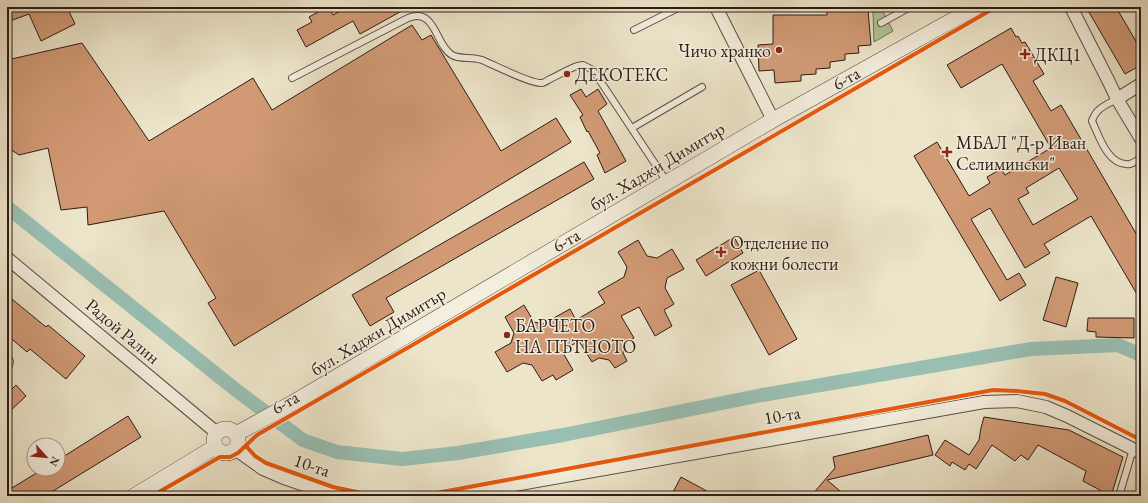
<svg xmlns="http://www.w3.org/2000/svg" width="1148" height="503" font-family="'EB Garamond',serif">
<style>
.green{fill:#b3c69b;stroke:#707159}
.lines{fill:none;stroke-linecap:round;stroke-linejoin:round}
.canal{stroke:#99bfb3;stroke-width:14}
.building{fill:#d19a75;stroke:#2c1c17;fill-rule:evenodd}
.service-casing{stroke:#5c4e44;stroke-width:8}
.minor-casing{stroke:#5c4e44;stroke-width:14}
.tertiary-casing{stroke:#5c4e44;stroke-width:16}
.service{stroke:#f3eedd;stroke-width:6}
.minor{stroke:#f3eedd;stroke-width:12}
.tertiary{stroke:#f3eedd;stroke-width:15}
.cycleway-casing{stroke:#f3eedd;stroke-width:6}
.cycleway{stroke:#e8590c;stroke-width:4}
.poi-dot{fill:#8f2418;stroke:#f3eedd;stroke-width:1.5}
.labels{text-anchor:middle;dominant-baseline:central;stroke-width:3;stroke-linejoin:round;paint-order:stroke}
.poi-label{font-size:18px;fill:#2c1c17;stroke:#f3eedd;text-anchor:start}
.street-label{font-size:18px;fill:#2c1c17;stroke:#f3eedd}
</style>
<rect width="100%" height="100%" fill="#ede5ca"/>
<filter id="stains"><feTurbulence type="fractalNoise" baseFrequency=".005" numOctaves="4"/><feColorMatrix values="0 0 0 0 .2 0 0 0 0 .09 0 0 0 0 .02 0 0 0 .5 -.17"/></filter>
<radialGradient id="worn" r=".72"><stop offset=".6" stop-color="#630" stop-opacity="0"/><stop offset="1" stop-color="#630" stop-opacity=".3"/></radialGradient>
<polygon class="green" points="881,8 893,31 874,42 873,12"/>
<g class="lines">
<polyline class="canal" points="7,207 236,390 303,440 337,452 402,459 458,453 563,435 762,395 1031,349 1118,345 1141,355"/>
</g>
<g class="building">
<polygon points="7,7 67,7 75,24 41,41 29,14 7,22"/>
<polygon points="327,7 329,7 333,15 348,7 409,7 360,34 353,21 306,47 297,30 312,22 309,17"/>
<polygon points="827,7 853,7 853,11 868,10 871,45 858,46 859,53 845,54 845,60 830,62 830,68 816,69 816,74 801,75 801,81 775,83 774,70 759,71 758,45 773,44 773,15 827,15"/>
<polygon points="1086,7 1116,7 1141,50 1141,65 1125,74"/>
<polygon points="412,25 422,40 431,35 501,151 556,118 571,142 234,346 208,303 216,298 164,211 88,225 87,207 61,210 48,148 19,155 7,147 7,60 82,43 149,141 253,78 272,110"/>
<path d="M 1011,28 L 1016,37 L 1018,36 L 1022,43 L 1025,42 L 1044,74 L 1033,81 L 1051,111 L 1061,105 L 1141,242 L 1141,301 L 1091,216 L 1044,244 L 1050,253 L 1025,268 L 990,208 L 971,219 L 1007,280 L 1019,273 L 1026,285 L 1000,301 L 914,156 L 937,142 L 969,196 L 990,183 L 987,177 L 1001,169 L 1005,175 L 1051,148 L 1002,64 L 961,88 L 947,65 ZM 1059,168 L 1078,199 L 1033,225 L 1018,199 L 1029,193 L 1026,188 Z"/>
<polygon points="581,89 586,97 598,89 607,104 598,111 626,161 605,173 597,155 600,153 588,131 587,132 580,117 583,115 570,95"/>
<polygon points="584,162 594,179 386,298 394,312 370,326 352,295"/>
<polygon points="734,237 743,253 706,276 696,260"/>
<polygon points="638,240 647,256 657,258 672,249 684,269 667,278 665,288 674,304 664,310 672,326 655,336 639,307 621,316 634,338 626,343 623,353 627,361 615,368 609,360 599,358 592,362 579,341 562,351 573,370 556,380 553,375 542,381 532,365 523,363 507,372 495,352 511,343 514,333 505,317 524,305 534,322 543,324 570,309 576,320 605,303 598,292 624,277 627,267 618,252"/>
<polygon points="759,270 797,339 769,355 731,285"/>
<polygon points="1056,277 1078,283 1066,327 1043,320"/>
<polygon points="7,295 46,327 48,325 85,356 66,379 30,349 27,352 7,335"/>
<polygon points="1088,318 1134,318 1134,338 1096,337 1096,332 1087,331"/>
<polygon points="16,385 26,396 7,414 7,394"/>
<polygon points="128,416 141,437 45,496 7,496 7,491 43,469 58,469 58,460"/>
<polygon points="984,417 1069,430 1123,457 1111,496 1083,481 1086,471 1038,445 1028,460 1021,455 1015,461 992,445 976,469 969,464 965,470 952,462 950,466 935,455 945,440 969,455 979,440 981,428"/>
<polygon points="928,435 933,455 827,480 846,496 811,496 835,468 833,457"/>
<polygon points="681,477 716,496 671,496"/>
</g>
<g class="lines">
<defs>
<g id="service">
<polyline points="777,7 785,7"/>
<polyline points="881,23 910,7"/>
<polyline points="634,30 680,7"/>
<path d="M 292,78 L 408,18 C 436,7 435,45 452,55 C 460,60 472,56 482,60 C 494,65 531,84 542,83 C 544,83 548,80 550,79 C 559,75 568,69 577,66 L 583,65 L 593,70 L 667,182"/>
<path d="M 1117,99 C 1106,105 1096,108 1092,121 C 1099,136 1108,167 1130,164 C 1134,163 1137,160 1141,158"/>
<polyline points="632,128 702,87"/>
<polyline points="7,354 10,362 7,371"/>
<polyline points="1119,496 1133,449"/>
</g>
<g id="minor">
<polyline points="716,7 773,120"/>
<polyline points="1071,7 1109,82 1117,99 1141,139"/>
<polyline points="1117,99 1141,84"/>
<polyline points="7,258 217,433"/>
<polyline points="235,449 263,469 284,478 331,494 341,496"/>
<polyline points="453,496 984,402 1017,401 1046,407 1067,416 1141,453"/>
</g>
<g id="tertiary">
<circle cx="226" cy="441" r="12"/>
<polyline points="236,434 294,402 773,120 976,7"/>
<polyline points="134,496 215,447"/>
</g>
</defs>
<use href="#service" class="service-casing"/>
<use href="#minor" class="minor-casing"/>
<use href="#tertiary" class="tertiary-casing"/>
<use href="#service" class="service"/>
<use href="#minor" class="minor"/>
<use href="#tertiary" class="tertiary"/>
<defs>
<g id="cycleway">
<polyline points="246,446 255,456 266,463 333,487 376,496"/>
<polyline points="152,496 220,457 230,457 238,453 257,435 996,7"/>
<polyline points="420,496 993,390 1017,391 1045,394 1065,401 1141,440"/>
</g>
</defs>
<use href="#cycleway" class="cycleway-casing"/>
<use href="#cycleway" class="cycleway"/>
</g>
<g class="poi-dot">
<circle cx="779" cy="50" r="4"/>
<path d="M1023 48h4v4h4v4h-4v4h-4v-4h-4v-4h4z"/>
<circle cx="567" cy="74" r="4"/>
<path d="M945 146h4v4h4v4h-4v4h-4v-4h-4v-4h4z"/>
<path d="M719 246h4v4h4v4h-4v4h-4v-4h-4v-4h4z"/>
<circle cx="507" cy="335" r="4"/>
</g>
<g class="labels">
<g class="poi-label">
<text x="771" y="50" text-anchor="end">Чичо хранко</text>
<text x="1034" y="54">ДКЦ1</text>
<text x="575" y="74">ДЕКОТЕКС</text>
<text x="956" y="142">МБАЛ "Д-р Иван<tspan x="956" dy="21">Селимински"</tspan></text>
<text x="730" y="242">Отделение по<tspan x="730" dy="21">кожни болести</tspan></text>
<text x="515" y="325">БАРЧЕТО<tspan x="515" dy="21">НА ПЪТНОТО</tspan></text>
</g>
<g class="street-label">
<text transform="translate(846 78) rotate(-30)">6-та</text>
<text transform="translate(657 166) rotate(-31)">бул. Хаджи Димитър</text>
<text transform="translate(566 240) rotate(-30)">6-та</text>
<text transform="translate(123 331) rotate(40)">Радой Ралин</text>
<text transform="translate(378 331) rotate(-31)">бул. Хаджи Димитър</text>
<text transform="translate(285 402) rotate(-30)">6-та</text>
<text transform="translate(782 415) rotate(-10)">10-та</text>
<text transform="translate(312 465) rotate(19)">10-та</text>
</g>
</g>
<rect width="1148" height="503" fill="none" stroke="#ede5ca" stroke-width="24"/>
<rect x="8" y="8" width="1132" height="487" fill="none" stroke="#2c1c17" stroke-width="2"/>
<rect x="12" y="12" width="1124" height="479" fill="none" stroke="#2c1c17"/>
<g transform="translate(46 457) rotate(117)"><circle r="19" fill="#f3eedd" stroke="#a39a8e"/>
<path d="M0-3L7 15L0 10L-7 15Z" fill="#8f2418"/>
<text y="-6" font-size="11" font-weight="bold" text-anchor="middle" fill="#2c1c17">N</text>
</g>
<rect width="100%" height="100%" filter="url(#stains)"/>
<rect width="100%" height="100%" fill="url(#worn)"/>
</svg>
